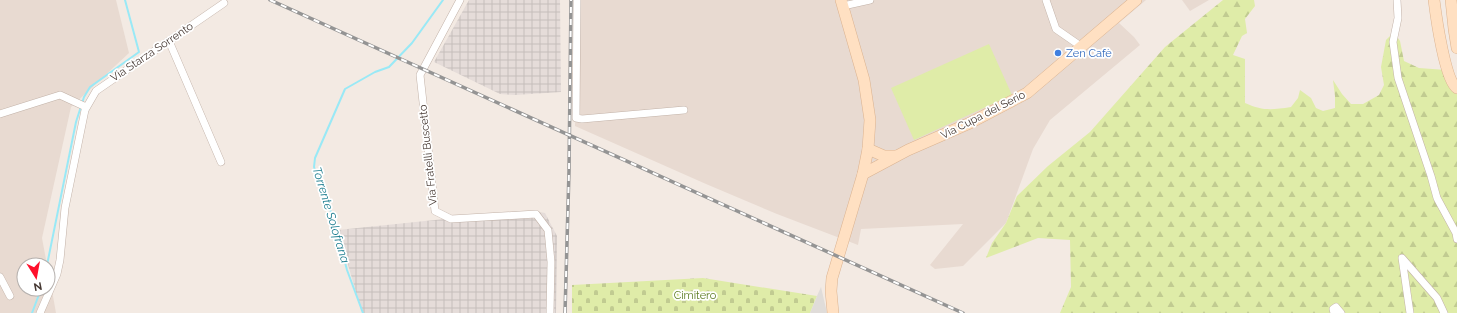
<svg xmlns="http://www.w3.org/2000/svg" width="1457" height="313" font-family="Raleway,sans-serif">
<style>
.residential{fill:#e8dad1}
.industrial{fill:url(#industrial-grid)}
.green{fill:#dfeca8}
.forest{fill:url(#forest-firs)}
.cemetery{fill:url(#cemetery-stones)}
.parking{fill:#e0dcd9}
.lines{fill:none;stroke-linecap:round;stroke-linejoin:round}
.stream{stroke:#99e9f6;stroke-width:2}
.street-casing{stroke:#c2b2a8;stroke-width:8}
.secondary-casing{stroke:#dbb391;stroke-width:12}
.street{stroke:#fff;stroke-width:7}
.secondary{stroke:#ffe0c2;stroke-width:11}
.rail-casing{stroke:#949494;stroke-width:3.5}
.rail{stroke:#fff;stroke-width:2;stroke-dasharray:6;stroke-linecap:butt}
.shop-dot{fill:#3f7fe0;stroke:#fff;stroke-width:1.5}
.labels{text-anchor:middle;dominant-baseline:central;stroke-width:3.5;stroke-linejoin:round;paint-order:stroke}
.street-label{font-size:11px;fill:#463933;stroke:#fff}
.shop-label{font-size:11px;fill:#366cbe;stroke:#fff;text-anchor:start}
.park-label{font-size:11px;fill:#5c7c22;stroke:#fff}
.water-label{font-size:12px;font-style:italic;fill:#1e7e90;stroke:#fff}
</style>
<defs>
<pattern id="industrial-grid" width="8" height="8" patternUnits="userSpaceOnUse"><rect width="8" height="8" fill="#e5dcd9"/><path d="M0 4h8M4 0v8" fill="none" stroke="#c6bebb"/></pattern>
<pattern id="forest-firs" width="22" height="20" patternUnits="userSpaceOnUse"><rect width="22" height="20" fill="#dfeca8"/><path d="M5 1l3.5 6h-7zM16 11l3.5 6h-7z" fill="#c1cb91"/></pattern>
<pattern id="cemetery-stones" width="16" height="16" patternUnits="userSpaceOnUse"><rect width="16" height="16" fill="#dfeca8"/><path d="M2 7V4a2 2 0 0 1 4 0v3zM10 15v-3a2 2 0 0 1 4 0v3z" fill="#c1cb91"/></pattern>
</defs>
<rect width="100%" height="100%" fill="#f3eae3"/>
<g class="residential">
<polygon points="0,0 116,0 129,53 71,107 42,238 47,265 24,265 24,289 48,289 48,268 56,313 0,313"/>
<polygon points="576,0 1146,0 1119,23 1134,37 1140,45 1050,120 1033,149 1006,223 963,266 935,269 930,265 963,224 861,229 858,245 777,214 706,184 575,126"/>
<polygon points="1182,0 1209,0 1190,11"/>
</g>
<g class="industrial">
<polygon points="469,0 560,0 561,92 515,95 500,94 434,62"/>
<polygon points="522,211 545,213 557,236 556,313 362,313 338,230"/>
</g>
<polygon class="green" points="989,44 1012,95 914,140 891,88"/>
<path class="forest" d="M 1223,0 L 1254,0 L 1255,6 L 1245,19 L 1247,33 L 1242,36 L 1233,55 L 1245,59 L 1245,103 C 1263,111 1271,110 1291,107 L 1298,98 L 1300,90 L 1311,98 L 1316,108 L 1323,111 L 1335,108 L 1335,96 L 1333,80 L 1342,94 L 1351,104 L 1363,104 L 1379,95 L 1384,85 L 1381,67 L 1386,40 L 1394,32 L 1400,41 L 1404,61 L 1419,68 L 1446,70 L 1457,89 L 1457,313 L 1060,313 L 1071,287 L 1070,240 L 1038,238 L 986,258 L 992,243 L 1006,223 L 1017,196 L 1048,166 L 1090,132 L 1165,47 Z"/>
<polygon class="cemetery" points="703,278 817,296 810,313 572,313 572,285"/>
<polygon class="parking" points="821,287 827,313 810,313 817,296"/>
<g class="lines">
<g class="stream">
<polyline points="47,265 76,122 84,97 90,87 139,52 125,0"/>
<polyline points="32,313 41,289"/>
<polyline points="363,313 347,270 334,220 314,167 315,158 345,89 375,72 389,67 412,43 443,0"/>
</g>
<defs>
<g id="street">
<polyline points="460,0 420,75 435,211 451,219 536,214 548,230 551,262 550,313"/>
<polyline points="577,0 576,118 582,119 684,110"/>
<polyline points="1046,0 1056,29 1082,47"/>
<polyline points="1397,0 1398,18 1393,42 1398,78 1431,176 1437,198 1456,233 1457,239"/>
<polyline points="843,6 870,0"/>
<polyline points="169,41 221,162"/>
<polyline points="0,114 60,95 86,107"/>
<polyline points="0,277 10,296"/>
<polyline points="40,313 57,274 60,260 65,208 85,110 96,91 224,3"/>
<polyline points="1334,313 1333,309 1336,307 1341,313"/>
<polyline points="1410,313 1402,258 1437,298 1444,313"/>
</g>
<g id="secondary">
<path d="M 1434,0 C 1436,16 1445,81 1457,88"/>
<polyline points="1451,0 1454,29 1457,48"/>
<polyline points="868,149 884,156 895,156"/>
<polyline points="863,174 908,150 970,123 1027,93 1136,0"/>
<polyline points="833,313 831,291 832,278 863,174 868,149 870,120 864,80 841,0"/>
</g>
</defs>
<use href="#street" class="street-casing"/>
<use href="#secondary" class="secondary-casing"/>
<use href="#street" class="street"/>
<use href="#secondary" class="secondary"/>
<defs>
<g id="rail">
<polyline points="270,0 963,313"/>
<polyline points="565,313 569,171 571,0"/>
</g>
</defs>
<use href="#rail" class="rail-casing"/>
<use href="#rail" class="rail"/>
</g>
<circle class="shop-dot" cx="1058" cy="53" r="4"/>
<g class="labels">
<g class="street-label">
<text transform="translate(152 52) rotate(-34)">Via Starza Sorrento</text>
<text transform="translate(983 115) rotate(-27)">Via Cupa del Serio</text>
<text transform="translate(428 155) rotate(-96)">Via Fratelli Buscetto</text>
</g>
<g class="shop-label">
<text x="1066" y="53">Zen Cafè</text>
</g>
<g class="park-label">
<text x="695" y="295">Cimitero</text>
</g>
<g class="water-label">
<text transform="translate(331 215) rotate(73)">Torrente Solofrana</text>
</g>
</g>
<g transform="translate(36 277) rotate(169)"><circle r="19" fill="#ffffff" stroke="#b5b0ad"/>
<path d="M0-3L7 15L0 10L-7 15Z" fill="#ff0f2b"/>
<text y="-6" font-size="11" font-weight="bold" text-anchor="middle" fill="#463933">N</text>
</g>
</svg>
